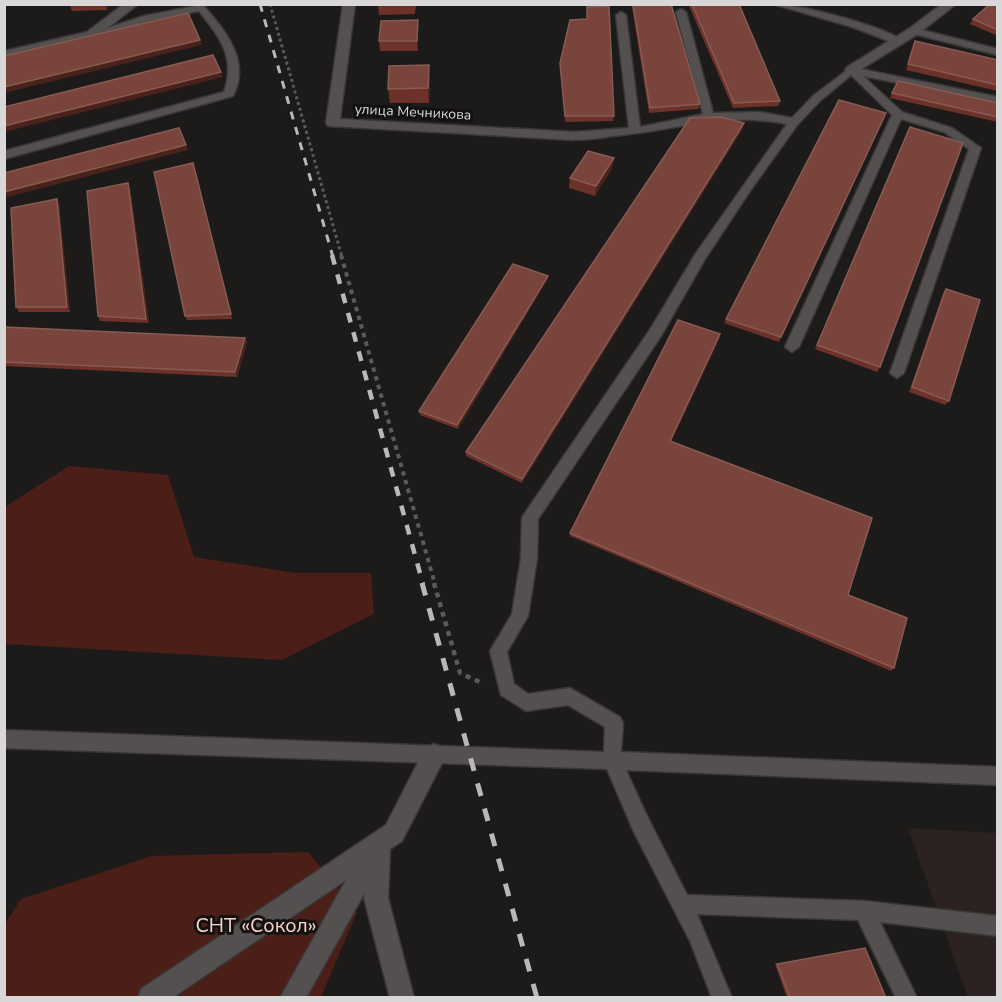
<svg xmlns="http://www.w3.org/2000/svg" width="1002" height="1002" font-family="'Nunito Sans',sans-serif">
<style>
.built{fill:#2b2221}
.green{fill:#4b1f18}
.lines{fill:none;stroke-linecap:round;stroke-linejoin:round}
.service-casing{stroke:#393837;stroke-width:3}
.minor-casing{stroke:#393837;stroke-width:3}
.path-far2{stroke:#5b5959;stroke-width:3;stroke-dasharray:3 3;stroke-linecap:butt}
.path-far1{stroke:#5b5959;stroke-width:4;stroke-dasharray:4.5 4.5;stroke-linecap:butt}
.path{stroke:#5b5959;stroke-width:4.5;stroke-dasharray:5 5;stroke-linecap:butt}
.service{fill:#53504f;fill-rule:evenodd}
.minor{fill:#53504f;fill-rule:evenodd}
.rail-far2{stroke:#b9b7b7;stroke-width:3;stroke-dasharray:8 8;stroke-linecap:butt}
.rail-far1{stroke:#b9b7b7;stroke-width:4.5;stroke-dasharray:10 10;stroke-linecap:butt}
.rail{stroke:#b9b7b7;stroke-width:5;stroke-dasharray:13 13;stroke-linecap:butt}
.wall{fill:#6c3229}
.shaded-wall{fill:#48221b}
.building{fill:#78443c;stroke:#875b54;stroke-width:1.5}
.labels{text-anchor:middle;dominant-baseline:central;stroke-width:6;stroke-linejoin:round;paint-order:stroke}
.far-street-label{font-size:14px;fill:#d9d7d7;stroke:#141211}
.near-park-label{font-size:20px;fill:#fad0c8;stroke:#141211}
</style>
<rect width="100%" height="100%" fill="#1d1b1a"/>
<polygon class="built" points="908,828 997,833 997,997 968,997"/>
<g class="green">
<polygon points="69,466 168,475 194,557 295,573 371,573 374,614 282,660 5,644 5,507"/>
<polygon points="308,852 357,912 321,997 5,998 5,924 21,899 152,856"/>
</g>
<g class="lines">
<defs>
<g id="service">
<path d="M 773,4 C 798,4 885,26 903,41 L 894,43 L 852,27 Z"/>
<path d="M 201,5 L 204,6 C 226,32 251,61 233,96 L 4,159 L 4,151 L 224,92 C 236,57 220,38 199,11 L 150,21 L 91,38 L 86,35 L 144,16 Z"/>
<path d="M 681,9 L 686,12 L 713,113 L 760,112 L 792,118 L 813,96 L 851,67 L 998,97 L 998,103 L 863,76 L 902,112 L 952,128 L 981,148 L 904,373 L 897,378 L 890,373 L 969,149 L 944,132 L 901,119 L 799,347 L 792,352 L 785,347 L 892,115 L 851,75 L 821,100 L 798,124 L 750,191 L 705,259 L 661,336 L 538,519 L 537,558 L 528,616 L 507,652 L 514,684 L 528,694 L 570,688 L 620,717 L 623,723 L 621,752 L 998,767 L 998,785 L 626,770 L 647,816 L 687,895 L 864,901 L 998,916 L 998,936 L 880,922 L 917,998 L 896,998 L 858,920 L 697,914 L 732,998 L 712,998 L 690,941 L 633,830 L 607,769 L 4,748 L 4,730 L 604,752 L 605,727 L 568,705 L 526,711 L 501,695 L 490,651 L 512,614 L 521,558 L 522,518 L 525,513 L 651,328 L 696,253 L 787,124 C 722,111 675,131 612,136 C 599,138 583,141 570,139 L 570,133 L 574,132 L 629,128 L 616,15 L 621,12 L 626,15 L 640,127 L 703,114 L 676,12 Z"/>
<polygon points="914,28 998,49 998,55 910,33 910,29"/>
</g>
<g id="minor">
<polygon points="124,4 138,4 95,38 4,59 4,51 87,32"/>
<polygon points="343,4 355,4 340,119 574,132 581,136 574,140 328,126 326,123"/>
<polygon points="942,4 956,4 918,34 855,73 847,73 845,70 847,67 910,28"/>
<polygon points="434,744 442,747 445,755 442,763 402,841 390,849 388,898 414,998 390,998 364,898 365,892 306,998 280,998 346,880 172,998 138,998 141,989 386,825 426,747"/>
</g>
</defs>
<use href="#service" class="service-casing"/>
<use href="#minor" class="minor-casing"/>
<polyline class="path-far2" points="270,4 342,257"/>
<polyline class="path-far1" points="341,255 435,584"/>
<polyline class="path" points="434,583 460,673 482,683"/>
<use href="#service" class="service"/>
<use href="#minor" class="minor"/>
<polyline class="rail-far2" points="260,4 333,257"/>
<polyline class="rail-far1" points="332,255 423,584"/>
<polyline class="rail" points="422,583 537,998"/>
</g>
<g class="wall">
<polygon points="69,4 109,4 107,10 72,11"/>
<polygon points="378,4 416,4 415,14 379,15"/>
<polygon points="633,4 671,4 700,104 698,109 649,113 632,7"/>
<polygon points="690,4 739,4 780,101 778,106 733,108 689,6"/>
<polygon points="998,4 998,36 970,24 973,19"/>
<polygon points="587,7 614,116 613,121 565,122 560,63 587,19"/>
<polygon points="418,20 418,51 380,51 379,41"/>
<polygon points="915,41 998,60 998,91 906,70"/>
<polygon points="430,80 429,103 390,103 388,89"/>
<polygon points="892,93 998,103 998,122 890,98"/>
<polygon points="886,113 779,342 724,323 726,319"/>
<polygon points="910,127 880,367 877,372 815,349"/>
<polygon points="743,128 522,483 466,456 466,452"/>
<polygon points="194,168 232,319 187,320 185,316"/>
<polygon points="612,168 595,196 569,188 570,178"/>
<polygon points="130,188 149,323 100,321 98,316"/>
<polygon points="59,204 70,312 19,312 16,307"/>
<polygon points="548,276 547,280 458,429 420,415 419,411"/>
<polygon points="946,289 949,401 945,405 909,392 943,293"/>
<polygon points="4,327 245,338 247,342 237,377 4,366"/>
<polygon points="719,339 671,442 848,595 894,668 891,671 570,536 570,533"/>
<polygon points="865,948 886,998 787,998 775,964"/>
</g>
<g class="shaded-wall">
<polygon points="104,4 109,4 107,10"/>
<polygon points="418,20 418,51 417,41"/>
<polygon points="200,40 202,45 4,93 4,87"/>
<polygon points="429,65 430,80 429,103 428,88"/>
<polygon points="221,72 223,77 4,132 4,126"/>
<polygon points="744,123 743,128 522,483 522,479"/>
<polygon points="186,145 188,150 4,198 4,192"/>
<polygon points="614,158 612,168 595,196 596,186"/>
<polygon points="193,163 194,168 232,319 231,314"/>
<polygon points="128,183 130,188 149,323 146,319"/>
<polygon points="57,199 59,204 70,312 67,307"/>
<polygon points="548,276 547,280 458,429 457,425"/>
<polygon points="720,334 719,339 669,446 670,441"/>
<polygon points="245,338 247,342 237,377 235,372"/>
</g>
<g class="building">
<polygon points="633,4 671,4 700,104 650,108"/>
<polygon points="692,4 739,4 780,101 734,103"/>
<polygon points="990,4 998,4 998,30 973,19"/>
<polygon points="609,6 614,116 565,116 560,63 570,20 587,19 587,7"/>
<polygon points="188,13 200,40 4,87 4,56"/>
<polygon points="418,20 417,41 379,41 381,21"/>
<polygon points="915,41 998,60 998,85 908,64"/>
<polygon points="213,55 221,72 4,126 4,107"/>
<polygon points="429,65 428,88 388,89 389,66"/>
<polygon points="898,81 998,103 998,117 892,93"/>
<polygon points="839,100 886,113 781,337 726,319"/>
<polygon points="721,117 744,123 522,479 466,452 690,118"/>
<polygon points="910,127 963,143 880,367 817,345"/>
<polygon points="179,128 186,145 4,192 4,173"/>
<polygon points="588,151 614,158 596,186 570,178"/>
<polygon points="193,163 231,314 185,316 154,172"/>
<polygon points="128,183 146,319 98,316 87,191"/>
<polygon points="57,199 67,307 16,307 11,208"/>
<polygon points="513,264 548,276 457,425 419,411"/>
<polygon points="946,289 980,300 949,401 912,387"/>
<polygon points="678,320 720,334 670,441 872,518 848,595 907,618 894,668 570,533"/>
<polygon points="4,327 245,338 235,372 4,362"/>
<polygon points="865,948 886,998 790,998 777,964"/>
</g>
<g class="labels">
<g class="far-street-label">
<text transform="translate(413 112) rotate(3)">улица Мечникова</text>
</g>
<g class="near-park-label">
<text x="256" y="925">СНТ «Сокол»</text>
</g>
</g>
<rect width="1002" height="1002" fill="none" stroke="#d9d7d7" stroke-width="12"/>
</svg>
